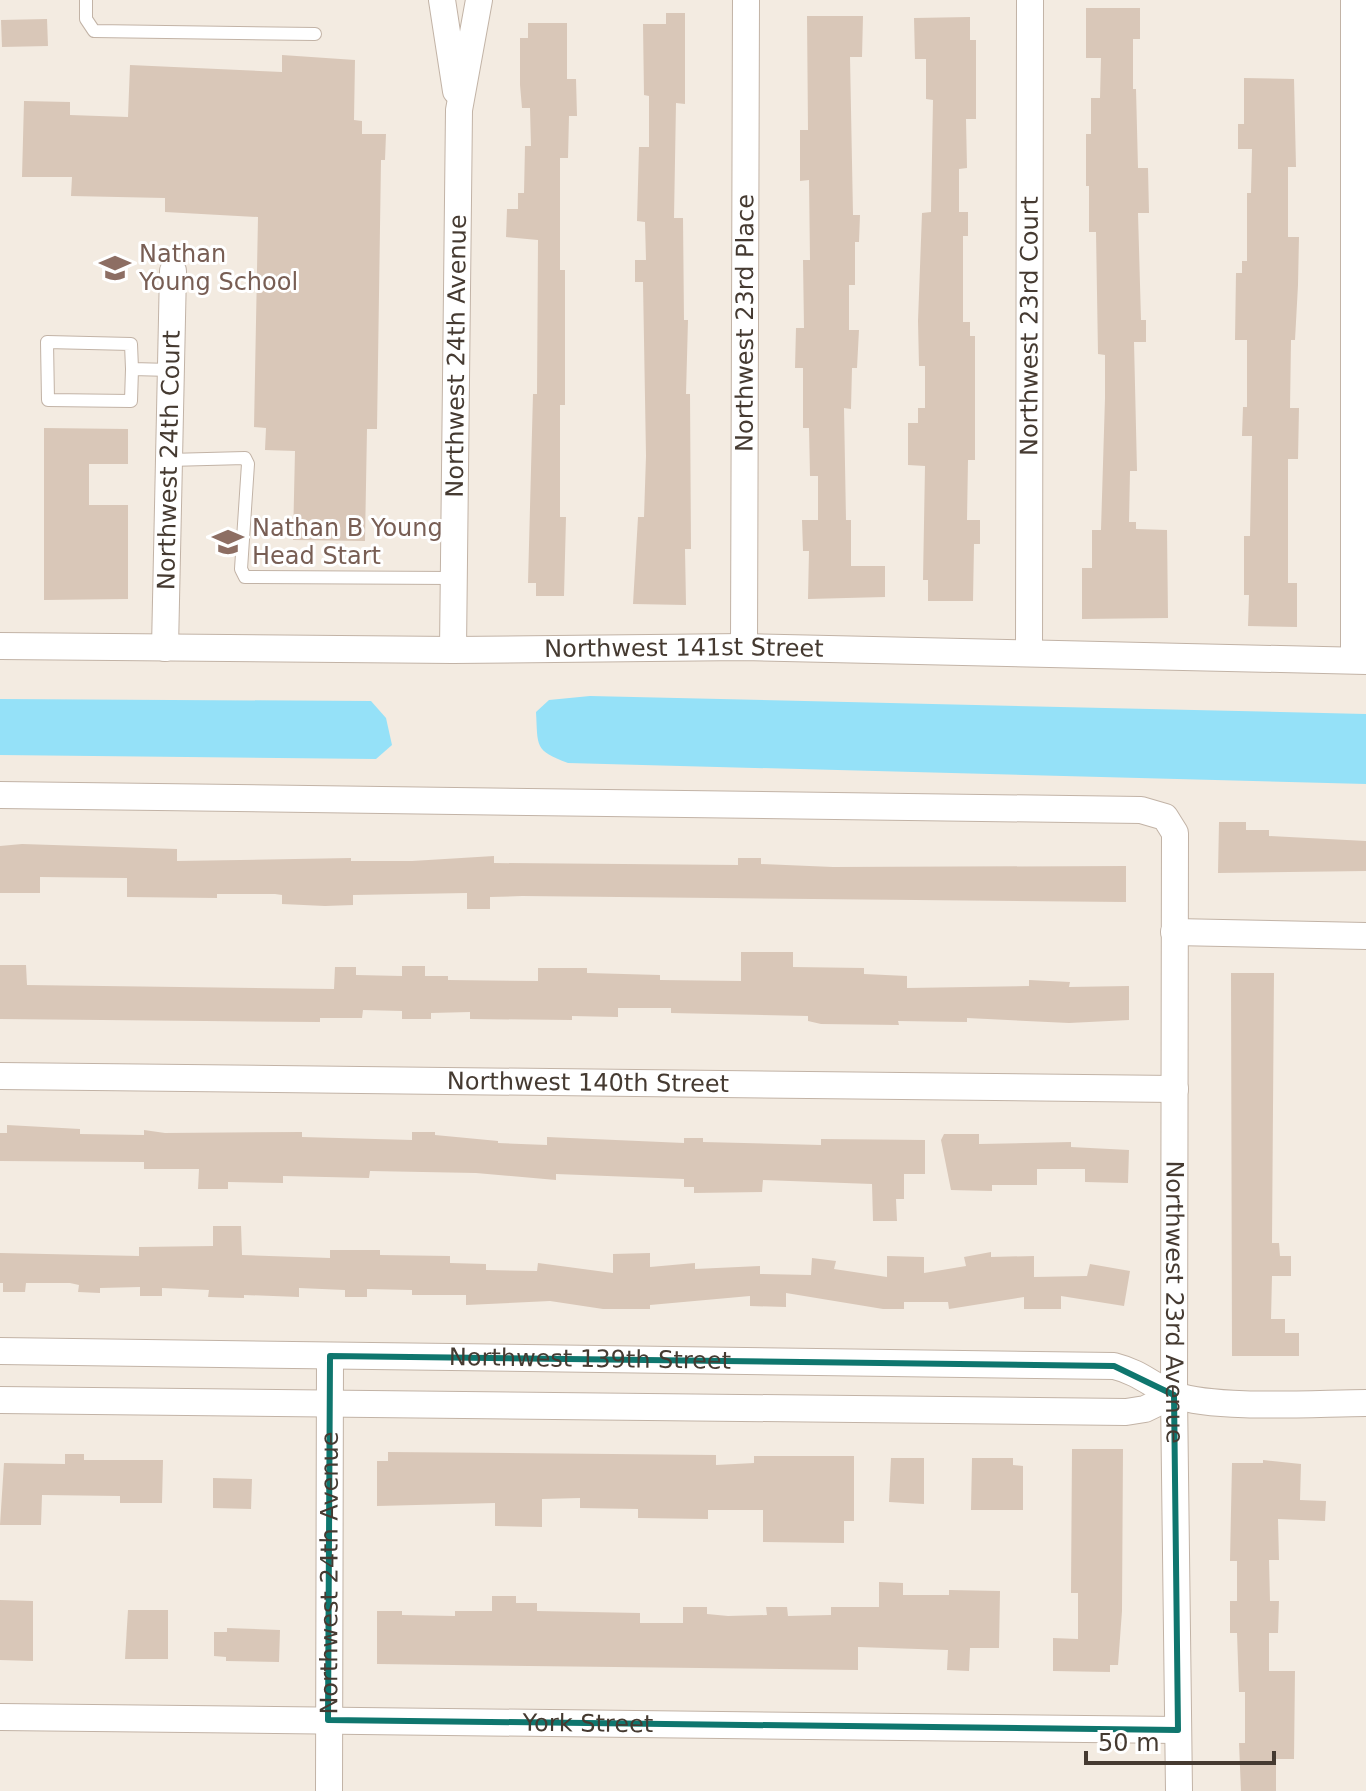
<svg xmlns="http://www.w3.org/2000/svg" width="1366" height="1791" font-family="'DejaVu Sans',sans-serif">
<style>
.water{fill:#95e1f8}
.building{fill:#d9c7b8}
.lines{fill:none;stroke-linecap:round;stroke-linejoin:round}
.service-casing{stroke:#c2b3a6;stroke-width:14}
.minor-casing{stroke:#c2b3a6;stroke-width:28}
.service{stroke:#fff;stroke-width:12}
.minor{stroke:#fff;stroke-width:26}
.marked{fill:none;stroke:#0f766e;stroke-width:6;stroke-linejoin:round}
.labels{text-anchor:middle;dominant-baseline:central;stroke-width:6;stroke-linejoin:round;paint-order:stroke}
.education-label{font-size:24px;fill:#785e54;stroke:#fff;text-anchor:start}
.street-label{font-size:24px;fill:#453a31;stroke:#fff}
</style>
<rect width="100%" height="100%" fill="#f3ebe1"/>
<g class="water">
<path d="M 590,696 L 1366,714 L 1366,784 L 568,763 C 534,750 538,747 536,712 L 549,700 Z"/>
<polygon points="0,699 371,701 386,718 392,745 376,759 0,755"/>
</g>
<g class="building">
<polygon points="1086,8 1140,8 1140,39 1133,39 1133,89 1136,89 1138,168 1148,168 1149,213 1138,213 1141,320 1146,320 1146,342 1134,342 1137,471 1130,471 1129,522 1136,522 1136,529 1167,530 1168,618 1082,619 1082,568 1092,568 1092,530 1101,530 1105,398 1105,355 1098,354 1096,232 1089,232 1089,186 1086,186 1086,134 1091,134 1091,98 1100,98 1101,58 1086,58"/>
<polygon points="666,13 685,13 685,104 676,103 674,218 683,218 684,320 688,320 686,394 690,394 691,549 685,549 686,605 633,604 638,517 644,517 646,456 643,282 635,282 635,260 646,260 645,222 637,221 639,147 649,147 649,96 644,95 643,24 666,24"/>
<polygon points="807,16 863,16 862,57 850,57 853,215 860,215 859,242 855,242 855,285 849,285 849,330 859,330 857,368 852,368 851,409 844,408 846,520 851,520 851,566 885,566 885,597 808,599 809,551 803,551 802,520 818,520 818,476 810,476 809,428 803,428 803,368 795,368 796,328 804,328 803,260 810,260 809,180 800,181 800,130 808,130"/>
<polygon points="970,17 970,40 976,40 976,119 966,119 967,168 959,169 959,212 968,212 968,236 963,236 963,322 970,322 970,336 975,336 975,460 968,460 967,520 980,520 980,544 974,544 973,601 928,601 928,580 923,580 925,466 908,465 908,423 918,423 918,408 925,408 925,366 919,366 918,321 922,213 931,212 933,100 926,99 926,59 915,59 914,18"/>
<polygon points="47,19 48,46 2,47 1,20"/>
<polygon points="528,23 567,23 567,79 576,79 577,116 569,116 568,158 560,158 560,270 565,270 565,405 560,405 560,517 566,517 564,596 536,596 536,583 528,583 533,394 537,394 538,240 506,237 507,209 518,209 518,193 524,193 525,146 531,146 530,108 522,108 520,85 520,38 528,38"/>
<polygon points="282,55 355,60 354,120 362,121 362,134 386,134 385,160 381,160 377,429 367,429 365,541 293,540 295,451 265,450 266,428 254,427 258,217 165,212 165,198 71,196 72,177 22,177 24,101 70,102 70,115 128,117 130,65 282,72"/>
<polygon points="1244,78 1294,79 1296,167 1288,167 1288,237 1299,237 1298,285 1295,340 1291,340 1290,408 1299,408 1298,459 1288,459 1288,583 1297,583 1297,627 1248,626 1249,595 1244,595 1244,536 1250,536 1252,436 1242,436 1243,407 1247,407 1247,340 1235,340 1236,273 1242,273 1242,261 1247,261 1247,193 1251,193 1252,149 1238,149 1238,124 1244,124"/>
<polygon points="44,428 128,429 128,464 89,464 89,505 128,505 128,599 44,600"/>
<polygon points="1219,822 1246,822 1246,830 1269,830 1269,836 1366,841 1366,871 1218,873"/>
<polygon points="22,844 177,849 177,861 351,858 351,861 412,861 494,856 494,863 738,865 738,858 761,858 761,864 833,867 1126,866 1126,902 522,896 490,897 490,909 467,909 467,893 353,895 353,905 325,906 282,904 282,895 275,894 217,894 217,898 127,897 127,878 40,877 40,893 0,893 0,846"/>
<polygon points="741,952 793,952 793,967 864,968 864,974 907,976 907,988 1029,986 1029,980 1070,982 1069,987 1129,986 1129,1020 1069,1023 967,1018 967,1022 898,1021 899,1025 821,1024 808,1021 808,1016 671,1013 671,1008 618,1008 618,1017 572,1016 572,1020 470,1019 470,1012 431,1013 431,1019 402,1019 402,1011 363,1010 362,1018 320,1018 320,1022 0,1019 0,965 26,965 27,985 334,989 335,967 356,967 356,975 402,976 402,966 425,966 425,976 448,976 448,980 538,981 538,968 587,968 587,973 660,975 660,980 741,981"/>
<polygon points="1231,973 1274,973 1272,1243 1279,1243 1280,1256 1291,1256 1291,1276 1272,1276 1271,1319 1285,1319 1285,1333 1299,1333 1299,1356 1232,1356"/>
<polygon points="7,1125 80,1129 80,1134 144,1135 144,1130 165,1133 302,1132 302,1137 412,1140 412,1132 435,1132 435,1135 498,1141 498,1143 547,1145 547,1137 684,1143 684,1138 703,1138 703,1142 821,1145 821,1139 925,1140 925,1174 904,1174 904,1199 896,1199 897,1221 873,1221 872,1184 763,1180 762,1192 694,1193 694,1187 684,1187 684,1179 556,1174 556,1180 476,1173 370,1171 369,1178 283,1176 283,1183 228,1182 228,1189 198,1189 199,1169 144,1169 144,1162 0,1161 0,1133 7,1133"/>
<polygon points="944,1134 979,1134 979,1144 1071,1142 1071,1147 1129,1150 1128,1183 1085,1182 1085,1169 1037,1169 1037,1185 992,1185 992,1191 951,1190 941,1140"/>
<polygon points="213,1226 241,1226 242,1255 330,1258 330,1250 380,1250 380,1255 450,1256 450,1263 486,1264 486,1270 537,1271 538,1263 613,1273 613,1254 650,1253 650,1267 695,1263 695,1269 760,1266 760,1274 811,1275 812,1258 836,1261 834,1269 887,1277 887,1256 924,1257 924,1273 966,1266 964,1257 991,1252 991,1257 1034,1256 1034,1277 1087,1276 1090,1264 1130,1271 1124,1306 1061,1296 1061,1309 1024,1309 1024,1297 949,1309 948,1302 904,1302 904,1309 883,1309 786,1293 786,1307 750,1306 750,1296 650,1305 650,1309 603,1309 550,1301 466,1305 466,1295 412,1295 412,1290 367,1289 367,1297 345,1297 345,1290 299,1288 299,1297 244,1295 244,1298 208,1297 209,1290 162,1288 162,1296 140,1296 140,1287 100,1288 100,1293 78,1292 79,1285 70,1283 26,1283 25,1292 3,1292 3,1283 0,1283 0,1253 139,1256 139,1247 213,1246"/>
<polygon points="1072,1449 1123,1449 1122,1611 1118,1665 1110,1665 1110,1672 1053,1671 1053,1638 1078,1639 1078,1593 1071,1593"/>
<polygon points="388,1452 716,1455 716,1465 754,1463 754,1456 854,1456 854,1521 844,1521 844,1543 763,1542 763,1510 708,1510 708,1519 638,1518 638,1509 580,1508 580,1498 542,1499 542,1527 495,1526 495,1503 377,1506 377,1461 388,1461"/>
<polygon points="65,1454 84,1454 84,1460 163,1460 162,1503 120,1503 120,1496 42,1495 41,1525 0,1525 4,1463 65,1464"/>
<polygon points="891,1458 924,1458 924,1504 889,1502"/>
<polygon points="972,1458 1013,1458 1013,1465 1023,1466 1023,1510 971,1510"/>
<polygon points="1263,1460 1301,1464 1300,1500 1326,1501 1325,1521 1278,1519 1279,1560 1269,1560 1270,1601 1279,1601 1278,1633 1269,1633 1269,1671 1295,1671 1294,1759 1276,1759 1276,1791 1241,1791 1239,1743 1245,1743 1245,1692 1239,1692 1237,1633 1230,1633 1230,1601 1237,1601 1237,1561 1230,1561 1232,1463 1263,1463"/>
<polygon points="213,1478 252,1479 251,1509 213,1508"/>
<polygon points="879,1582 903,1583 903,1595 949,1595 949,1590 1000,1591 999,1648 970,1648 969,1671 947,1670 948,1650 858,1647 858,1670 377,1664 377,1611 402,1611 402,1615 455,1616 455,1611 492,1611 492,1596 516,1596 516,1603 537,1603 537,1611 640,1613 640,1623 683,1623 683,1607 707,1607 707,1614 728,1616 767,1615 766,1607 787,1607 788,1616 831,1615 831,1607 879,1607"/>
<polygon points="0,1600 33,1601 33,1661 0,1660"/>
<polygon points="128,1610 168,1610 168,1659 125,1659"/>
<polygon points="227,1628 280,1630 279,1662 226,1661 226,1657 214,1656 214,1632 227,1632"/>
</g>
<g class="lines">
<defs>
<g id="service">
<polyline points="86,0 86,19 94,31 315,34"/>
<polyline points="132,369 131,401 48,400 47,342 131,344 132,369 171,370"/>
<polyline points="169,460 245,458 248,464 241,569 245,577 453,578"/>
</g>
<g id="minor">
<polyline points="442,0 456,91"/>
<polyline points="1354,0 1354,660"/>
<path id="s1" d="M 0,646 L 453,650 L 744,647 L 1366,661"/>
<path id="s2" d="M 744,647 L 746,0"/>
<path id="s3" d="M 165,648 L 173,271"/>
<path id="s4" d="M 453,650 L 459,110 L 479,0"/>
<path id="s5" d="M 1029,652 L 1030,0"/>
<path id="s6" d="M 0,795 L 1141,810 L 1165,817 L 1175,833 L 1174,1395 L 1179,1791"/>
<polyline points="1174,932 1366,936"/>
<path id="s7" d="M 0,1076 L 1175,1089"/>
<path id="s8" d="M 0,1351 L 1114,1366 C 1142,1373 1153,1387 1175,1395 C 1216,1410 1318,1403 1366,1403"/>
<polyline points="0,1400 1126,1412 1145,1409 1174,1395"/>
<path id="s9" d="M 0,1717 L 1178,1730"/>
<path id="s10" d="M 329,1791 L 330,1356"/>
</g>
</defs>
<use href="#service" class="service-casing"/>
<use href="#minor" class="minor-casing"/>
<use href="#service" class="service"/>
<use href="#minor" class="minor"/>
</g>
<path class="marked" d="M 330,1356 L 1114,1366 L 1174,1395 L 1178,1730 L 328,1720 Z"/>
<defs>
<symbol id="school-bare" viewBox="-9 -9 18 18"><path d="M0-5L7-2L0 1L-7-2ZM-4 1L0 2.5L4 1V4Q0 6-4 4Z" fill="#8d6e63" stroke="#fff" stroke-width="2.5" paint-order="stroke"/></symbol>
</defs>
<g fill-rule="evenodd">
<use href="#school-bare" x="93" y="246" width="44" height="44"/>
<use href="#school-bare" x="206" y="520" width="44" height="44"/>
</g>
<g class="labels">
<g class="education-label">
<text x="139" y="254">Nathan<tspan x="139" dy="28">Young School</tspan></text>
<text x="252" y="528">Nathan B Young<tspan x="252" dy="28">Head Start</tspan></text>
</g>
<g class="street-label">
<text stroke="none"><textPath href="#s2" startOffset="324">Northwest 23rd Place</textPath></text>
<text stroke="none"><textPath href="#s5" startOffset="326">Northwest 23rd Court</textPath></text>
<text stroke="none"><textPath href="#s4" startOffset="294">Northwest 24th Avenue</textPath></text>
<text stroke="none"><textPath href="#s3" startOffset="188">Northwest 24th Court</textPath></text>
<text stroke="none"><textPath href="#s1" startOffset="684">Northwest 141st Street</textPath></text>
<text stroke="none"><textPath href="#s7" startOffset="588">Northwest 140th Street</textPath></text>
<text stroke="none"><textPath href="#s6" startOffset="1654">Northwest 23rd Avenue</textPath></text>
<text stroke="none"><textPath href="#s8" startOffset="590">Northwest 139th Street</textPath></text>
<text stroke="none"><textPath href="#s10" startOffset="218">Northwest 24th Avenue</textPath></text>
<text stroke="none"><textPath href="#s9" startOffset="588">York Street</textPath></text>
</g>
</g>
<path d="M1086 1751v12h188v-12" fill="none" stroke="#453a31" stroke-width="4"/>
<text x="1098" y="1751" font-size="24" fill="#453a31" stroke="#ffffff" stroke-width="6" paint-order="stroke">50 m</text>
</svg>
